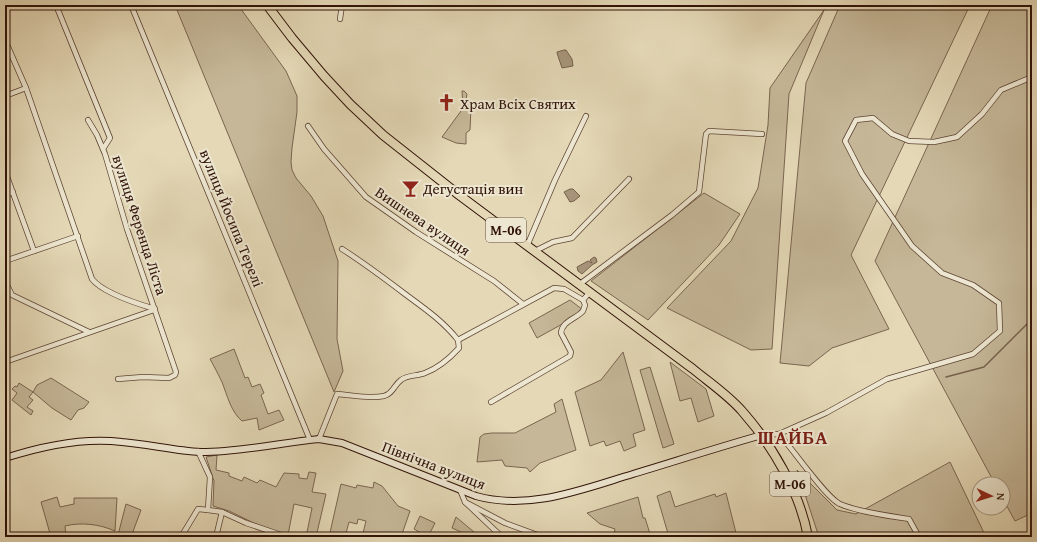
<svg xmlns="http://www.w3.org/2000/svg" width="1037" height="542" font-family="'Gentium Book Plus',serif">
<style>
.green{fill:#c5b798;stroke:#7a6550}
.water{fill:#a7957b;stroke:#77614d}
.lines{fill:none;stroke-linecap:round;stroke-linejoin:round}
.stream{stroke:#77614d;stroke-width:1.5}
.street-casing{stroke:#5d4434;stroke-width:6}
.secondary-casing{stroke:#301308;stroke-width:8}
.highway-casing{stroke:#301308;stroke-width:10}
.street{stroke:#ede6d0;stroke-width:4.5}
.secondary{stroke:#ede6d0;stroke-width:6}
.highway{stroke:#e4d8b6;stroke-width:8}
.labels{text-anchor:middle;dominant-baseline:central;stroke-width:4;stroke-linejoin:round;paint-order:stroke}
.shield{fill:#ede6d0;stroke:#695244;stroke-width:1}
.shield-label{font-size:14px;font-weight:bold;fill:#301308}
.poi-label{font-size:15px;fill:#301308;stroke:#ede6d0;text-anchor:start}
.street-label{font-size:15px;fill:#301308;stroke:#ede6d0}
.district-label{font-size:19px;font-weight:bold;letter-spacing:1px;fill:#7a1f14;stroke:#ede6d0}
</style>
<rect width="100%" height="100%" fill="#e4d8b6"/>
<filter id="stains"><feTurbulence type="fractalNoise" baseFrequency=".005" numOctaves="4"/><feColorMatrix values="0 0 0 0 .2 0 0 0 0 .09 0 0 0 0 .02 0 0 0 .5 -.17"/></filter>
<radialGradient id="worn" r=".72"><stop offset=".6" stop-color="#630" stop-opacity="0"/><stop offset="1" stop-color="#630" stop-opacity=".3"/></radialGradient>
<g class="green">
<polygon points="175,5 238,5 286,71 297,96 297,112 292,148 291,162 292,170 296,178 311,196 323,216 338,261 337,339 343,371 334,392"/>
<polygon points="840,5 970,5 851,255 889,329 832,348 809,366 780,363 806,83"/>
<polygon points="992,5 1032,5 1032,513 1015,521 1003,499 1003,484 995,484 875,261"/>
<polygon points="824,10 789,94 772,349 751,350 667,308 731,241 758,188 768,125 770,88"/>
<polygon points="462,91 464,91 467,94 466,100 471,108 470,130 466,133 466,144 456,143 442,137 461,111 463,106"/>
<polygon points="704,193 740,214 719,245 648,320 591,281"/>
<polygon points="570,300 583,310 566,322 537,338 529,323"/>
<path d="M 234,349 L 245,378 L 248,377 L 252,387 L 260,384 L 264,393 L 261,395 L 268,414 L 279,410 L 284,420 L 259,430 L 257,418 L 242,421 C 231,412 227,395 222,382 C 218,374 214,366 210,359 Z"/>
<polygon points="623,352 645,430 633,434 636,446 624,451 620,441 606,446 604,441 590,446 575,392 601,380"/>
<polygon points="670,362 706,389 714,416 698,422 691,398 680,401"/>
<polygon points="650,367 674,444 663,448 640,370"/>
<polygon points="51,378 89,402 84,408 78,410 71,420 52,408 33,392 29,397 33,400 27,407 33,411 31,415 12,400 17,393 12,389 15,386 17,387 19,383 33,392 37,385"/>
<polygon points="562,399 576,450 540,463 530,472 527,468 505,466 502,460 477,462 480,437 484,434 492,433 515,433 556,412 554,404"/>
<polygon points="217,455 216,470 229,473 229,476 242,481 244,477 257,483 260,480 276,487 284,473 299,474 299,478 307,479 309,472 316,473 312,492 326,494 316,537 306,537 312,508 294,504 288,535 262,527 229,511 213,506 214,481 206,457"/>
<polygon points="950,462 986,537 819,537 797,470 837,510 856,514"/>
<polygon points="374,482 382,486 398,506 410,511 401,537 362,537 366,521 358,519 357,524 349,522 345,537 329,537 341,484 356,488 357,485 373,488"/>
<polygon points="670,491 675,507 715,494 716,497 726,493 737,537 669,537 657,496"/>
<path d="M 57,497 L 60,507 L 74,504 L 74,498 L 117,498 L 115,531 C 99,524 81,522 65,526 L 66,537 L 51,537 L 41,502 Z"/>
<polygon points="638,497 643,518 645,518 651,537 624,537 614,534 615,529 600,524 587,513"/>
<polygon points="126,504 141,510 131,537 121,537 118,535"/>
<polygon points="420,516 435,523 428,537 414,529"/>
<polygon points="456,517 480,537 465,537 461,532 452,528"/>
</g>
<g class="water">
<polygon points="564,50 566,50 572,59 573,66 562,68 557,53 557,52"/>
<polygon points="570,189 573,189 580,196 574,201 570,202 564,192"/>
<polygon points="594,257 596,258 597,262 592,265 582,274 578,271 577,267 588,261 592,263 590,260"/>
</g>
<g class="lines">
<polyline class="stream" points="946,377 984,367 1032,319"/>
<defs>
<g id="street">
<polyline points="56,5 110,138 103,149"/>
<polyline points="131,5 310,440"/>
<polyline points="340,19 342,5"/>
<path d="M 5,40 L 26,88 L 92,279 C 103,293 138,304 155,309"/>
<polyline points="5,96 26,88"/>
<polyline points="88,120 97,135 105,154 127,229 176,372 175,375 169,378 143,377 118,379"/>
<polyline points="308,126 324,149 366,197 416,232 494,281 523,304"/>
<polyline points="5,171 34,251"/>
<polyline points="5,195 13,192"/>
<polyline points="527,246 555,180 586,116"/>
<path d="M 342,249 C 364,263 384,278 405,294 C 424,308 443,321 458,340 L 554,288 L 564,289 L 583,300"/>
<polyline points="535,251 553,242 572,238 629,179"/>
<polyline points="5,261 78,236"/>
<polyline points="5,281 12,295 89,332"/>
<polyline points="580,284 672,215 699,192 706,134 709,131 762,134"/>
<polyline points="5,362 154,310"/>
<path d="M 491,402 L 570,356 L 571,352 L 561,333 C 562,321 576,319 583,311 L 585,305 L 583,300 L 590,292"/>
<path d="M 779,434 C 792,448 826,498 840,504 C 858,512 889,516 909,519 L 919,537"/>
<polyline points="762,435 779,434 826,413 887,379 973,354 1000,331 999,303 973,285 942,273 912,246 862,174 845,141 856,120 873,118 892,134 909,141 934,142 957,137 982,114 1001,90 1032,77"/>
<path d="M 319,439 L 337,394 C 352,395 369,399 384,396 C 393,394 394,385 401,380 C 407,375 418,376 425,373 C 438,368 450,358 459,348 L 458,340"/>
<polyline points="198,451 210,477 208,510 222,512 246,523 287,537"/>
<polyline points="460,490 465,502 502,537"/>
<polyline points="465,502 505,523 543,537"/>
<polyline points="181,537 198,509 208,510"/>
<polyline points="216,537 222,512"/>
</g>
<path id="secondary" d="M 5,458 C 42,446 83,437 122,442 C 148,444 175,451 201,452 C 240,452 280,443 319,439 L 342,443 L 476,496 C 529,511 583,489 633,474 C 676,461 719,447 762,435"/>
<path id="highway" d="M 267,5 L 292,38 L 324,76 L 350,104 L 383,135 L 459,195 L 693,369 C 710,383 728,395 742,411 C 772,445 800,492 808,537"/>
</defs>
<use href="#street" class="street-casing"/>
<use href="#secondary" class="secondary-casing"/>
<use href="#highway" class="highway-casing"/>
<use href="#street" class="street"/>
<use href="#secondary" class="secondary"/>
<use href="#highway" class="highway"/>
</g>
<defs>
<symbol id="church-bare" viewBox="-9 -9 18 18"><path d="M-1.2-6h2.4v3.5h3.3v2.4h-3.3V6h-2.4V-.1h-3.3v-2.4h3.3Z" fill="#8f2418" stroke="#ede6d0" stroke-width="2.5" paint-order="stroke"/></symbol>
<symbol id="bar-bare" viewBox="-9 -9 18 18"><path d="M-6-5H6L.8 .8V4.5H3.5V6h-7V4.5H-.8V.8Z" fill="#8f2418" stroke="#ede6d0" stroke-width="2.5" paint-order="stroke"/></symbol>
</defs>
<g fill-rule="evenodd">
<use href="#church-bare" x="434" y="90" width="25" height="25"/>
<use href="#bar-bare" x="398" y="176" width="25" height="25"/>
</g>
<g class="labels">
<g class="shield">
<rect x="486" y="218" width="40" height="24" rx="3"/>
<rect x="770" y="472" width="40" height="24" rx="3"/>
</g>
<g class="shield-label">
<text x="506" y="230">М-06</text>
<text x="790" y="484">М-06</text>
</g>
<g class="poi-label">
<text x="460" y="103">Храм Всіх Святих</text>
<text x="423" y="188">Дегустація вин</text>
</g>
<g class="street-label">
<text transform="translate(232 218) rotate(68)">вулиця Йосипа Терелі</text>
<text transform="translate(423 221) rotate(34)">Вишнева вулиця</text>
<text transform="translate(140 225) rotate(72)">вулиця Ференца Ліста</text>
<text transform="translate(434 465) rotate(21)">Північна вулиця</text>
</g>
<g class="district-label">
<text x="793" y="437">ШАЙБА</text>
</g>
</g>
<rect width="1037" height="542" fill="none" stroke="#e4d8b6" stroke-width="20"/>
<rect x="6" y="6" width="1025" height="530" fill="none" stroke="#301308" stroke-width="2"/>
<rect x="10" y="10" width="1017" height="522" fill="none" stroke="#301308"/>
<g transform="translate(991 496) rotate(94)"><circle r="19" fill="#ede6d0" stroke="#a19280"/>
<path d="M0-3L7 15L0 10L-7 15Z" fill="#8f2418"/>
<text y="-6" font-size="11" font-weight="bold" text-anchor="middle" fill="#301308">N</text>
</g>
<rect width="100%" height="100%" filter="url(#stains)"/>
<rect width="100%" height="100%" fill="url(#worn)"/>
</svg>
